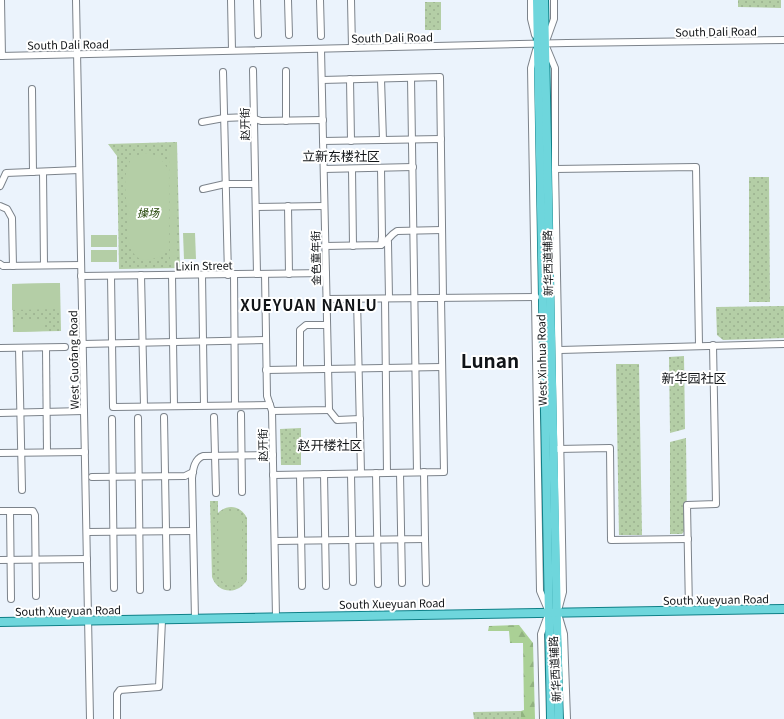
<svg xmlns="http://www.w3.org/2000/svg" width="784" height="719" font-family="Georgia,'Noto Sans SC',serif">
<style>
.green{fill:url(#green-dots)}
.forest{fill:url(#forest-firs)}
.pitch{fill:#b4cea6}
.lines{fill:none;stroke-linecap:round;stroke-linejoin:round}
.minor-casing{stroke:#7c838b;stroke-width:8}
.major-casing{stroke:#0f8088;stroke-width:10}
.minor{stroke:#fff;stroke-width:6}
.major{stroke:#6ed6dc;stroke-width:8}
.labels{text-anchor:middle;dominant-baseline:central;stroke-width:4;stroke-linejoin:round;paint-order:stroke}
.street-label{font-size:11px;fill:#111417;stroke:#fff}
.park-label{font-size:11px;font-style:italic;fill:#1f4102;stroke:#fff}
.quarter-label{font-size:13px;fill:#111417;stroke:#fff}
.district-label{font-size:15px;font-weight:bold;letter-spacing:1px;fill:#111417;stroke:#fff}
.town-label{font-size:19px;font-weight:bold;fill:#111417;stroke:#fff}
</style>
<defs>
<pattern id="green-dots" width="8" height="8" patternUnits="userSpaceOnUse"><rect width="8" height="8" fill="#b4cea6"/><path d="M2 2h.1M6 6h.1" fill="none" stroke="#9ab08e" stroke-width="1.8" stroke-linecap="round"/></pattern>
<pattern id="forest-firs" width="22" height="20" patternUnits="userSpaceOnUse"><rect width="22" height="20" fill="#aad095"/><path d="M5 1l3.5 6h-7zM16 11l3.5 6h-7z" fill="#91b280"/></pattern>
</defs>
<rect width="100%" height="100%" fill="#ebf3fc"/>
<g class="green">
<polygon points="738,0 781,0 781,8 738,7"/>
<rect x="425" y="2" width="16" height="28"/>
<polygon points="177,142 180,268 119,269 117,156 108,144"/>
<polygon points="749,177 769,177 770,302 749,302"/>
<polygon points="60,283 61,331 13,332 12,284"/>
<polygon points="784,306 784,338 723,340 717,335 716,307"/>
<polygon points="684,356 685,429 670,433 669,357"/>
<polygon points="616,364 639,364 642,535 619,535"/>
<polygon points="301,428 301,465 281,465 280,429"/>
<polygon points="686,438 687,528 682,534 670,534 670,442"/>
<path d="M 210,501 L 218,501 L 218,513 C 228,503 241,506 247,518 L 247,580 C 238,595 218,594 212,577 Z"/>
<polygon points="521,711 521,719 474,719 473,712"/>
</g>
<polygon class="forest" points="519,625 533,643 535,719 521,719 521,711 524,710 523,643 510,643 509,631 488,631 489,626"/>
<g class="pitch">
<polygon points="169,148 175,148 177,265 170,265"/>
<path d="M 146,153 L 159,156 L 168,169 L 169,239 L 167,248 L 161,256 C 125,272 127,233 127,210 C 126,193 121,169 134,156 Z"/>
<polygon points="183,233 195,233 196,259 184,259"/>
<rect x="91" y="235" width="26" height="12"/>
<rect x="91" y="250" width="26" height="12"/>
<polygon points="60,283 60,309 12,310 12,284"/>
<polygon points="17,319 43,319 43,331 17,332"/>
<polygon points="229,511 237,513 242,521 243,575 238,583 231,586 223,583 219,575 218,522 222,515"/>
</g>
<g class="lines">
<defs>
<g id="minor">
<polyline points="1,0 2,56"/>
<polyline points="76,0 90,719"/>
<polyline points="231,0 232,50"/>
<polyline points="257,0 258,35"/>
<polyline points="288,0 289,35"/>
<polyline points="320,0 321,36"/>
<polyline points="351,0 352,48"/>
<polyline points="531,0 531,19 535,35"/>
<polyline points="554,0 554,19 545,44 555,68 555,169 563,592 559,607"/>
<polyline points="536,50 531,68 540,591 549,612 541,634 543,719"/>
<polyline points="0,56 567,43 784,40"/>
<polyline points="253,70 257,274"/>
<polyline points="223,72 228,275"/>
<polyline points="411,78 417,472"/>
<polyline points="350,79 351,141"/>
<polyline points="381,79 383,140"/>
<polyline points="322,80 440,77 443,298"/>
<polyline points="32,89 33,172"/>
<polyline points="286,121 286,71"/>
<polyline points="202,122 224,118 249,117 261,121 323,120"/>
<polyline points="323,141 441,139"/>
<polyline points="324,169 413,167"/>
<polyline points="352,169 353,246"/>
<polyline points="555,169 696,167 699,345"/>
<polyline points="43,172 44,265"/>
<polyline points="0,186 6,173 79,170"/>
<polyline points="203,189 225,184 255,184"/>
<polyline points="0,206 7,209 12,218 13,266"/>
<polyline points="288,206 289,274"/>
<polyline points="256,207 324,206"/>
<polyline points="388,242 389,298"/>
<polyline points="381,245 382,237 381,168"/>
<path d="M 325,246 L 381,245 C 388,241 390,235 397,231 L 442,230"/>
<polyline points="0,264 3,266 81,265"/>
<polyline points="234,274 235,405"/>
<polyline points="265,274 267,396 272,411 276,617"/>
<polyline points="141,275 144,406"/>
<polyline points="172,275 174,406"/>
<polyline points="202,275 204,405"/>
<polyline points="81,276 326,273"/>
<polyline points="111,276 113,407 270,405"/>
<polyline points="326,299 536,297"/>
<polyline points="357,299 361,473"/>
<polyline points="385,299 387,473"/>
<polyline points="83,344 266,340"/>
<polyline points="0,348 65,347"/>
<polyline points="19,348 22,490"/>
<polyline points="46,348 47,452"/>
<polyline points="560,350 784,344"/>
<polyline points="300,369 300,330 306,325 327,325"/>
<polyline points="266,370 442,367"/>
<polyline points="329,410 337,420 360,419"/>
<polyline points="272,411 329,410 321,49"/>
<polyline points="0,413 84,411"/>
<polyline points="241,414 242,492"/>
<polyline points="164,417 167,587"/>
<polyline points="214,417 216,493"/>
<polyline points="138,418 140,590"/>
<polyline points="112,419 114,588"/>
<polyline points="558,449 610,448 611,540 688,539"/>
<polyline points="0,453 85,452"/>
<polyline points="376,473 378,584"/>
<polyline points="400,473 402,583"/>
<polyline points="324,474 326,586"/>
<polyline points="351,474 353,582"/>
<polyline points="273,475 444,472 441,298"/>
<polyline points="300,475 302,586"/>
<polyline points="92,477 185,476 193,472"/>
<polyline points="0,511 33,511 35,515 36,596"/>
<polyline points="10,511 11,599"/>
<polyline points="87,532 193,531"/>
<polyline points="425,539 426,583"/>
<polyline points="275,541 425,539 424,472"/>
<polyline points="0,560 87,559"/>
<polyline points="689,610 687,505 716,504 713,345"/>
<polyline points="559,617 564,634 567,719"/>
<path d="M 195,619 L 192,478 C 193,470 194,459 203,456 L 273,455"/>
<polyline points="117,719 117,694 120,690 159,687 162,620"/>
</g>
<g id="major">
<polyline points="537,0 551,719"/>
<polyline points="544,0 559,719"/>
<polyline points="0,622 784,609"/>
</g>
</defs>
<use href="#minor" class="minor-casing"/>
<use href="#major" class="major-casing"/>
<use href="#minor" class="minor"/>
<use href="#major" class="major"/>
</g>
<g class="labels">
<g class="street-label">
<text transform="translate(716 31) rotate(-1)">South Dali Road</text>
<text transform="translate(392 37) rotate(-1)">South Dali Road</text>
<text transform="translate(68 44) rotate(-1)">South Dali Road</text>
<text transform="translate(244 124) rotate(-91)">赵开街</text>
<text transform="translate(315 258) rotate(-91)">金色童年街</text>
<text transform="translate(547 263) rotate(-91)">新华西道辅路</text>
<text transform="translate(204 265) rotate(-1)">Lixin Street</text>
<text transform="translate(73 360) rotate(-91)">West Guofang Road</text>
<text transform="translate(541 360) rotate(-91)">West Xinhua Road</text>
<text transform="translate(262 445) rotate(-91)">赵开街</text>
<text transform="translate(716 599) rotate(-1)">South Xueyuan Road</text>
<text transform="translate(392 603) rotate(-1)">South Xueyuan Road</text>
<text transform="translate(68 610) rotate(-1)">South Xueyuan Road</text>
<text transform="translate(554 669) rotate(-93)">新华西道辅路</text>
</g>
<g class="park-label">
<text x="148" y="212">操场</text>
</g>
<g class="quarter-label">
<text x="341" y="155">立新东楼社区</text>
<text x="694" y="377">新华园社区</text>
<text x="330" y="444">赵开楼社区</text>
</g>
<g class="district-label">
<text x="309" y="304">XUEYUAN NANLU</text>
</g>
<g class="town-label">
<text x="490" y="359">Lunan</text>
</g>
</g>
</svg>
